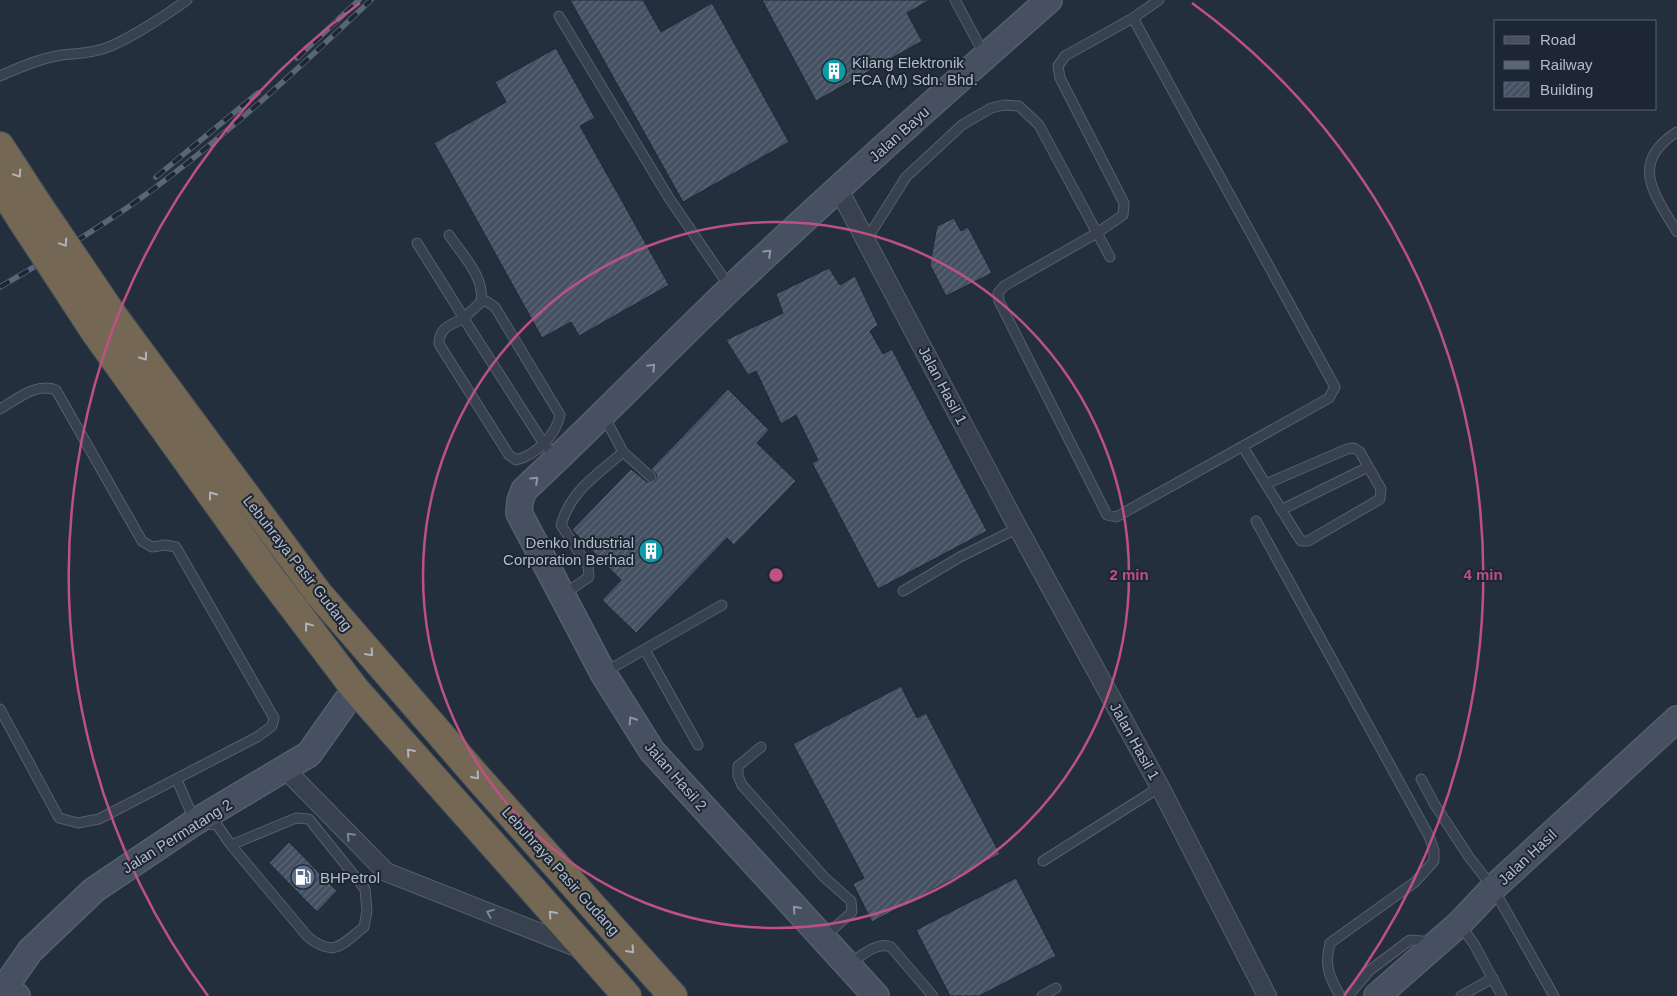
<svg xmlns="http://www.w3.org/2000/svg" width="1677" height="996" font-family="Helvetica,sans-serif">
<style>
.building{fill:url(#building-hatch);stroke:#1f2835}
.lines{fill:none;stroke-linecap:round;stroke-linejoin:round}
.lane-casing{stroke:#565f6c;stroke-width:11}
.street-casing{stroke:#565f6c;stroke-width:20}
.secondary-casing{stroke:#565f6c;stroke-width:28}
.highway-casing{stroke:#434c59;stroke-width:30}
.lane{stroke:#38414e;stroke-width:9}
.street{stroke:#38414e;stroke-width:18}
.secondary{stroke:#465061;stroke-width:25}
.highway{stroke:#746855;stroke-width:28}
.rail-casing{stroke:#5a6575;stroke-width:5.5}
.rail{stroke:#1d2633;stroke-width:4;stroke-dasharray:11;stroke-linecap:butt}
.highway-bridge-casing{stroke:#434c59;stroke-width:30;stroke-linecap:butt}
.highway-bridge{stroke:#746855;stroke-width:28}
.oneway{stroke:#aeb4bd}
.oneway2{stroke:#8e96a5}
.oneway3{stroke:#7c8592}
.ring{fill:none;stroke:#bd5182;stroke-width:2.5}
.labels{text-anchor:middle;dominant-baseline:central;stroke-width:4;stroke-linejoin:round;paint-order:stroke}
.poi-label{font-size:15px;fill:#b4bcc9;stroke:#1d2633;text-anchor:start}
.street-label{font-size:15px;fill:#b4bcc9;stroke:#1d2633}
.centre{fill:#bd5182;stroke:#1d2633;stroke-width:2.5}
.ring-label{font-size:15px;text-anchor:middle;font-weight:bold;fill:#bd5182;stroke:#1d2633;stroke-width:4;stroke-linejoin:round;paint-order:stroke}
</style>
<defs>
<pattern id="building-hatch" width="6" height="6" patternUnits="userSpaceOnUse" patternTransform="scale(1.25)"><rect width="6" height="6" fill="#455162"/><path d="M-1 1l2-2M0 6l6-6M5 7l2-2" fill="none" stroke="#5d6877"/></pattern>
</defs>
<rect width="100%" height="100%" fill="#242f3e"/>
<g class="building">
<polygon points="570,0 643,0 661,32 712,3 789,142 683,202"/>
<polygon points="762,0 930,0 907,13 922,41 816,101"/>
<polygon points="556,48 595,118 580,126 669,285 579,336 571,322 542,338 434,143 506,102 495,82"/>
<polygon points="954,218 961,231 968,227 992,273 946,296 930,265 937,226"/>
<polygon points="829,268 840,285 855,276 878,325 870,331 883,354 892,349 987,531 878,589 812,463 818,460 796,415 781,424 756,371 748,375 726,340 783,313 776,294"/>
<polygon points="728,389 769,430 757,443 796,481 734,545 727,538 636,633 602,600 621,580 572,530 631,469 647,482 655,481 657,475 651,469"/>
<polygon points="901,686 917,718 926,713 1000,854 872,922 853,884 864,878 793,744"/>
<polygon points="289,842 337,891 317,912 269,863"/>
<polygon points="1016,878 1056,956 979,996 950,996 916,930"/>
</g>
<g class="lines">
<defs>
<g id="lane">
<polyline points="955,0 984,54"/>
<polyline points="559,16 669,198 729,286"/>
<polyline points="1133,18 1335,387 1329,398 1116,517 1107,515 1105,511 999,301 998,293 1004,286 1097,233 1123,215 1124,203 1060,78 1058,66 1065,56 1133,18 1159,0"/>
<path d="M 0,76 C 20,67 41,58 62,55 C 79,53 95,53 111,46 C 138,34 163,17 187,0"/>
<path d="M 1677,132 C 1628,163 1655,195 1677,232"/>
<path d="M 449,235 C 463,256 485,277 481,302"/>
<polyline points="867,239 906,177 962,125 991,108 1004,105 1019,106 1039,125 1110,257"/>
<path d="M 417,243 L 464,318 C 451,325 439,327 439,344 L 509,455 L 516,460 C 536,455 556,435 560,415 L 495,307 L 486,301 L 481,302 L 464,318 L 466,322 L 544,444 L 555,457"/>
<path d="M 0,409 C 17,399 37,382 56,390 L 142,541 L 152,547 L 165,545 L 176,547 L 274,718 L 272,726 L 257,737 L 99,819 L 78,823 L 59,818 L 0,709"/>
<polyline points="604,416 623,452"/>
<polyline points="1243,447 1297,535 1301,541 1308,541 1380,499 1381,489 1360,452 1354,448 1347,449 1266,484"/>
<polyline points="1281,510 1368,467"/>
<path d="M 1256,521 L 1429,836 L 1434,850 L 1434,861 L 1415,882 L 1330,943 C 1324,966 1329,976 1340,996"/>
<polyline points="903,591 960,557 1018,528"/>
<path d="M 564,594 L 589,577 L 588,566 L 561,525 C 571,490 597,475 623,452 L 651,477"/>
<polyline points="645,650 698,745"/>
<polyline points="605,672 722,605"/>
<polyline points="761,747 738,766 738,776 742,785 824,877 851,901 852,912 824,937"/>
<polyline points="1421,779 1435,805 1469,857 1493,888 1554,996"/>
<path d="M 177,780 L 195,822 L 217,825 L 231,845 L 308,937 C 335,958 341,945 364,927 L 367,911 L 365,889 L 309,819 L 296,818 L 231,845"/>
<polyline points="1043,861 1160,787"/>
<polyline points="1461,926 1474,944 1502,996"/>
<path d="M 850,963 C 862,956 877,941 891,947 L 933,996"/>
<polyline points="1042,996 1056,988"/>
<polyline points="1348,996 1370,970 1410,940 1433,942"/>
<polyline points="1461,996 1493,978"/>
</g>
<g id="street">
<polyline points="838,188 1018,528 1160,787 1267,996"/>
<polyline points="286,770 386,872 581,949"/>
</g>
<g id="secondary">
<polyline points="17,996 3,990 30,951 94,890 195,822 309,754 355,689"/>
<path d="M 876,996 L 652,751 L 603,673 L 519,513 L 520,501 L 524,490 C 595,424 662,354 732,287 C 836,189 942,94 1049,0"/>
<polyline points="1377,996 1459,924 1493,888 1677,719"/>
</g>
<g id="highway">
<polyline points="0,146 37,203"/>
<polyline points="0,186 21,219"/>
<polyline points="115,318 318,593 479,779 673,996"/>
<polyline points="95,332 268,574 355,689 627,996"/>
</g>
</defs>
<use href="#lane" class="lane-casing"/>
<use href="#street" class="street-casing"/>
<use href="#secondary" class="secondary-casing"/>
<use href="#highway" class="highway-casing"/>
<use href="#lane" class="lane"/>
<use href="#street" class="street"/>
<use href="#secondary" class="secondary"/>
<use href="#highway" class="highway"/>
<defs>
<g id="rail">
<polyline points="297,58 359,0"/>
<polyline points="156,177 258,93"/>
<path d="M 0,287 C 48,259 96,230 141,198 C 223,139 298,69 371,0"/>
</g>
</defs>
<use href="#rail" class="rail-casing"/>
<use href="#rail" class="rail"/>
<defs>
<g id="highway-bridge">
<polyline points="37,203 115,318"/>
<polyline points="21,219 95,332"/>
</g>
</defs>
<use href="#highway-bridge" class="highway-bridge-casing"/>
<use href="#highway-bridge" class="highway-bridge"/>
</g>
<defs><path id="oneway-chevron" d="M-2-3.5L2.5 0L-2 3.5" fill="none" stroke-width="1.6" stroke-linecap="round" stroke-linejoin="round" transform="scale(1.25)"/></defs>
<g class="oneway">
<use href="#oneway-chevron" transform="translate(18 174) rotate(57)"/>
<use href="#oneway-chevron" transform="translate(64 243) rotate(56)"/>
<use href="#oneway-chevron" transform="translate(144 357) rotate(54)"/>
<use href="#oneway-chevron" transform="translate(212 495) rotate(-126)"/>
<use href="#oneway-chevron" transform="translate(308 626) rotate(-127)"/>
<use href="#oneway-chevron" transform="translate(370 653) rotate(49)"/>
<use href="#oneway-chevron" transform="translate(410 752) rotate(-131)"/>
<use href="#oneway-chevron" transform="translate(476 776) rotate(49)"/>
<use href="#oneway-chevron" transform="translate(552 914) rotate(-131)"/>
<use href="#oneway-chevron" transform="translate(631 950) rotate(48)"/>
</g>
<g class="oneway2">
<use href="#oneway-chevron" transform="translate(768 253) rotate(-43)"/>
<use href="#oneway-chevron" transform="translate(652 367) rotate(-45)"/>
<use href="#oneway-chevron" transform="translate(535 480) rotate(-43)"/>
<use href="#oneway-chevron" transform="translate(632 720) rotate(-123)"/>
<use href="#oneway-chevron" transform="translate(796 909) rotate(-132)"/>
</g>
<g class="oneway3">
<use href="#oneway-chevron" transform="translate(350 836) rotate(-134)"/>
<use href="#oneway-chevron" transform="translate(490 913) rotate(-158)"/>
</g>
<g class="ring">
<circle cx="776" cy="575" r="353"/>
<path d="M208 996A707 707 0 0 1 360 3M1192 3A707 707 0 0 1 1344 996"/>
</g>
<defs>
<symbol id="building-disc" viewBox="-11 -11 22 22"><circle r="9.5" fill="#0f9aa8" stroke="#1d2633"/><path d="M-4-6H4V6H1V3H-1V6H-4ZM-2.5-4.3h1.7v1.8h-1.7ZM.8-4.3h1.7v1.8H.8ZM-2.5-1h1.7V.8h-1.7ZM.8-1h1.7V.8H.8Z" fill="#fff"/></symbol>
<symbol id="fuel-disc" viewBox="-11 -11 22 22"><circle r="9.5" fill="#5c6f8a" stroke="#1d2633"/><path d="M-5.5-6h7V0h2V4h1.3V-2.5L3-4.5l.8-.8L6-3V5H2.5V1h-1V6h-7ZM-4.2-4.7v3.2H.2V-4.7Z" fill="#fff"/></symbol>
</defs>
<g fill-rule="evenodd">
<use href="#building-disc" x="820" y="57" width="28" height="28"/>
<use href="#building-disc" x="637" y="537" width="28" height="28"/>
<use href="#fuel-disc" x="289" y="863" width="28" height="28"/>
</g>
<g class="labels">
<g class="poi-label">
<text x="852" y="62">Kilang Elektronik<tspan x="852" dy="17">FCA (M) Sdn. Bhd.</tspan></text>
<text x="634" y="542" text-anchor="end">Denko Industrial<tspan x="634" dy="17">Corporation Berhad</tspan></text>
<text x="320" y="877">BHPetrol</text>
</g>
<g class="street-label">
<text transform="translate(899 134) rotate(-42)">Jalan Bayu</text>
<text transform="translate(943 385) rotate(62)">Jalan Hasil 1</text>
<text transform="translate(298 563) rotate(52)">Lebuhraya Pasir Gudang</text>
<text transform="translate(1135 741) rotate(61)">Jalan Hasil 1</text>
<text transform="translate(676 776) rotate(49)">Jalan Hasil 2</text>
<text transform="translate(177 836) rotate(-32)">Jalan Permatang 2</text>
<text transform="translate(1527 857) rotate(-43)">Jalan Hasil</text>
<text transform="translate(561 871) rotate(48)">Lebuhraya Pasir Gudang</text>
</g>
</g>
<circle cx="776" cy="575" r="8" class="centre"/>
<g class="ring-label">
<text x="1129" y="580">2 min</text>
<text x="1483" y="580">4 min</text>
</g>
<rect x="1494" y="20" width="162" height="90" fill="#1d2633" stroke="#59626f"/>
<rect x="1504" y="36" width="25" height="8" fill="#465061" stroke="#59626f"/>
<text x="1540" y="45" font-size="15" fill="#b4bcc9">Road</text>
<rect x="1504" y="61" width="25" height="8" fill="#5a6575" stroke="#59626f"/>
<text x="1540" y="70" font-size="15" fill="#b4bcc9">Railway</text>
<rect x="1504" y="82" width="25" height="15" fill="url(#building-hatch)" stroke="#59626f"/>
<text x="1540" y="95" font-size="15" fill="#b4bcc9">Building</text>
</svg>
